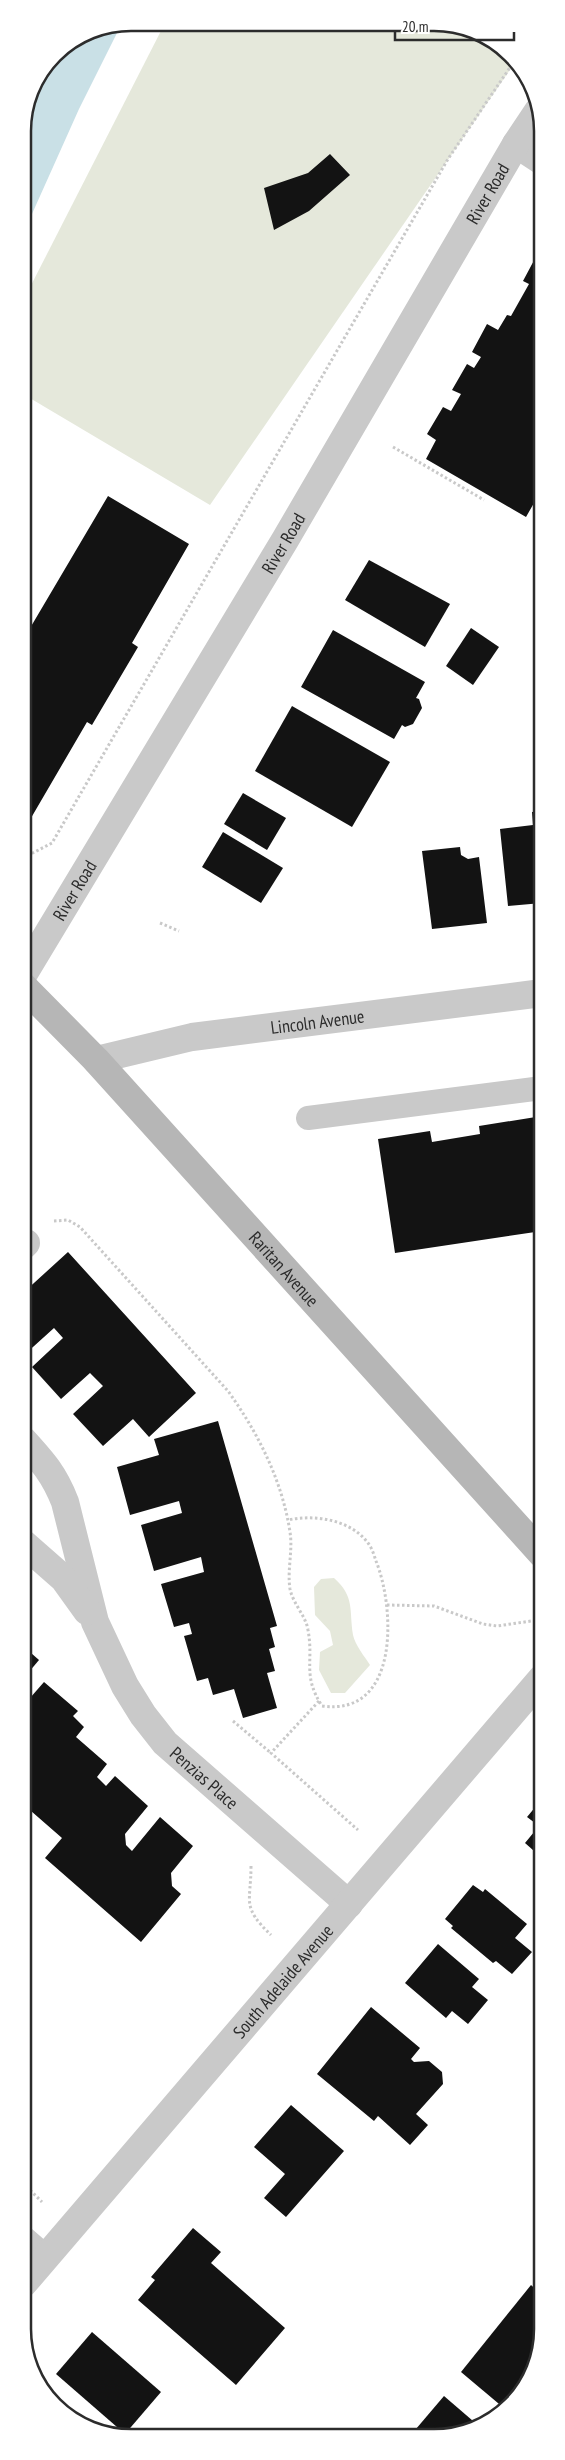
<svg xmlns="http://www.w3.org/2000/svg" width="565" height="2460" font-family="'PT Sans Narrow',sans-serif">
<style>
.green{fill:#e5e8db}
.water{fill:#c9e0e6}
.building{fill:#131313}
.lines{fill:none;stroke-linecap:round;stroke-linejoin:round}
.path{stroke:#c9c9c9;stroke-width:3;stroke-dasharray:2.5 2.5;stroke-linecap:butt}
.service{stroke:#c9c9c9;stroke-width:24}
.minor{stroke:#c9c9c9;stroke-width:28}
.tertiary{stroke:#c9c9c9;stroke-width:28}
.secondary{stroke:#b6b6b6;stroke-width:28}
.labels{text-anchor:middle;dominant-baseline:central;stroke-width:5;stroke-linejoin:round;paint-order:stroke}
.street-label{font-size:18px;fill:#2c2c2c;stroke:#fff}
.rim{fill:none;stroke:#2c2c2c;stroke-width:2.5}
</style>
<rect width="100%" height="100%" fill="#fff"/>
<g class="green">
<polygon points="165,23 455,25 516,61 210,505 23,394 23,301"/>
<path d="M 334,1578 C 355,1597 349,1609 353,1635 C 355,1645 365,1657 370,1665 L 345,1693 L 331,1693 L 319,1670 L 320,1652 L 333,1645 L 330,1631 L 315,1615 L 314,1587 L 321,1579 Z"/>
</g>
<polygon class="water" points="121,25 79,109 23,234 23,125 34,84 55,54 90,31"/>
<g class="building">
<polygon points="330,154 350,175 309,211 274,230 264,188 308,173"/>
<polygon points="539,251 542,253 542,489 526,517 426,459 436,440 427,434 443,407 451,411 461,394 452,390 467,364 474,368 481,357 472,352 487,324 498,330 507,315 511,316 529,284 523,281"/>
<polygon points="108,496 189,544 132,643 138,647 92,725 87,722 31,818 23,814 23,640"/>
<polygon points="369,560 450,604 425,647 345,600"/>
<polygon points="471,628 499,647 473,685 446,666"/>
<polygon points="333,630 425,682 416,698 419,699 422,708 413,724 405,727 402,725 394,739 301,687"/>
<polygon points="292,706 390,762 352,827 255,771"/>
<polygon points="243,793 286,818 267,850 224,824"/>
<polygon points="542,811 542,903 508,906 500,829 533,825 532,812"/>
<polygon points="223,832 283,868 261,903 202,867"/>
<polygon points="460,847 461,855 468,859 479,857 487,923 432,929 422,851"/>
<polygon points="542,1116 542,1231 395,1253 378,1139 430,1131 432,1142 480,1134 479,1126"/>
<polygon points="68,1252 196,1393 149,1437 133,1419 103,1446 73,1414 103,1386 90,1373 61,1399 32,1367 63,1338 54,1328 23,1356 23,1293"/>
<polygon points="542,1398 542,1417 533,1407"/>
<polygon points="218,1421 277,1626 270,1628 275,1647 269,1649 275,1671 267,1673 277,1708 243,1718 234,1689 213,1695 208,1678 197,1681 184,1636 192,1634 189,1623 174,1627 161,1584 204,1572 201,1557 154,1571 141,1525 182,1513 179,1501 130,1515 117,1467 159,1455 154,1439"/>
<polygon points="23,1646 39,1660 23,1679"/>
<polygon points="44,1682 78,1711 73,1716 84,1727 76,1737 107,1764 97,1777 106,1786 115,1776 148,1806 125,1834 126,1845 132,1851 160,1817 193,1846 171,1873 172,1886 181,1894 141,1942 45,1858 62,1838 23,1804 23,1795 32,1784 23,1776 23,1706"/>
<polygon points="542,1799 542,1858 525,1843 539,1826 527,1817"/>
<polygon points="473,1885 483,1892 485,1889 527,1924 515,1938 532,1952 512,1974 496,1961 493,1963 451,1928 453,1926 445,1919"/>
<polygon points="438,1944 479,1979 472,1987 488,2000 468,2024 452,2011 446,2018 405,1983"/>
<polygon points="371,2007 420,2048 411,2059 414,2062 429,2061 442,2072 443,2084 416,2114 428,2125 410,2145 378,2116 374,2121 317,2074"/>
<polygon points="291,2105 344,2151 286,2217 264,2198 285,2174 254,2147"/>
<polygon points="193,2228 221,2252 211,2263 285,2328 236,2385 138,2300 155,2280 151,2277"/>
<polygon points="531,2285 542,2295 542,2335 515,2400 505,2409 461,2372"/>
<polygon points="92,2332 161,2392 125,2434 56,2374"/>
<polygon points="46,2388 80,2417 80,2418 50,2400"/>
<polygon points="444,2396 480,2427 447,2437 410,2436"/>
</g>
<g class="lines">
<g class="path">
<polyline points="393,447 484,500"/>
<polyline points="23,858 52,843 448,159 515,60"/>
<polyline points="160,923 179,931"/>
<path d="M 54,1221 L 68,1220 L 80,1227 L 228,1391 C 258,1433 282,1480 290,1532 C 293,1551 287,1570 290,1589 C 293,1604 306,1616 308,1630 C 314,1662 302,1675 322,1706 C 400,1717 395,1608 376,1561 C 374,1555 372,1548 368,1543 C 351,1520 315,1514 288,1520"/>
<polyline points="387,1605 434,1606 483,1624 497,1626 538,1620"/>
<polyline points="319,1701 271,1753 358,1830"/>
<polyline points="233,1721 271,1753"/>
<path d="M 251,1866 C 251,1903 241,1906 271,1935"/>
<polyline points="23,2183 42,2202"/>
</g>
<g class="service">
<polyline points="308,1118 542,1088"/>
<polyline points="23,2237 46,2257"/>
</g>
<g class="minor">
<polyline points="516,144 542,161"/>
<path id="s1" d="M 96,1060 L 192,1037 L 542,993"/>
<polyline points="23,1246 26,1243"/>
<path id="s2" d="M 23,1440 C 43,1462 54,1474 65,1502 L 95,1622 L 125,1686 L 143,1715 L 165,1743 L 349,1904"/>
<polyline points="23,1543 64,1579 87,1611"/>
<path id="s3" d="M 23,2284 L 542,1678"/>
</g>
<path class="tertiary" id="s4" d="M 23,975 L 285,540 L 516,144 L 538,111"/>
<path class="secondary" id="s5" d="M 23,986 L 96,1060 L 542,1554"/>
</g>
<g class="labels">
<g class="street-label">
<text stroke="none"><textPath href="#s4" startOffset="909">River Road</textPath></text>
<text stroke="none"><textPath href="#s4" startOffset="504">River Road</textPath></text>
<text stroke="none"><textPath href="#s4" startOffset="99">River Road</textPath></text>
<text stroke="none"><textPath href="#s1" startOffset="225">Lincoln Avenue</textPath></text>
<text stroke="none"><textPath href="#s5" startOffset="385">Raritan Avenue</textPath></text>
<text stroke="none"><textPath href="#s2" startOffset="392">Penzias Place</textPath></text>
<text stroke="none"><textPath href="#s3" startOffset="399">South Adelaide Avenue</textPath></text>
</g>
</g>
<path d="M0 0H565V2460H0ZM131 31H434A100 100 0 0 1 534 131V2329A100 100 0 0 1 434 2429H131A100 100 0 0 1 31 2329V131A100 100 0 0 1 131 31Z" fill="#fff" fill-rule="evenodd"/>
<path class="rim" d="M131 31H434A100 100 0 0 1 534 131V2329A100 100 0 0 1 434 2429H131A100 100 0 0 1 31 2329V131A100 100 0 0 1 131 31Z"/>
<path d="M395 32v8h119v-8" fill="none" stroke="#2c2c2c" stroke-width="2.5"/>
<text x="402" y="32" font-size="15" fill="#2c2c2c" stroke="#ffffff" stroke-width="4" paint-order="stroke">20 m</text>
</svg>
